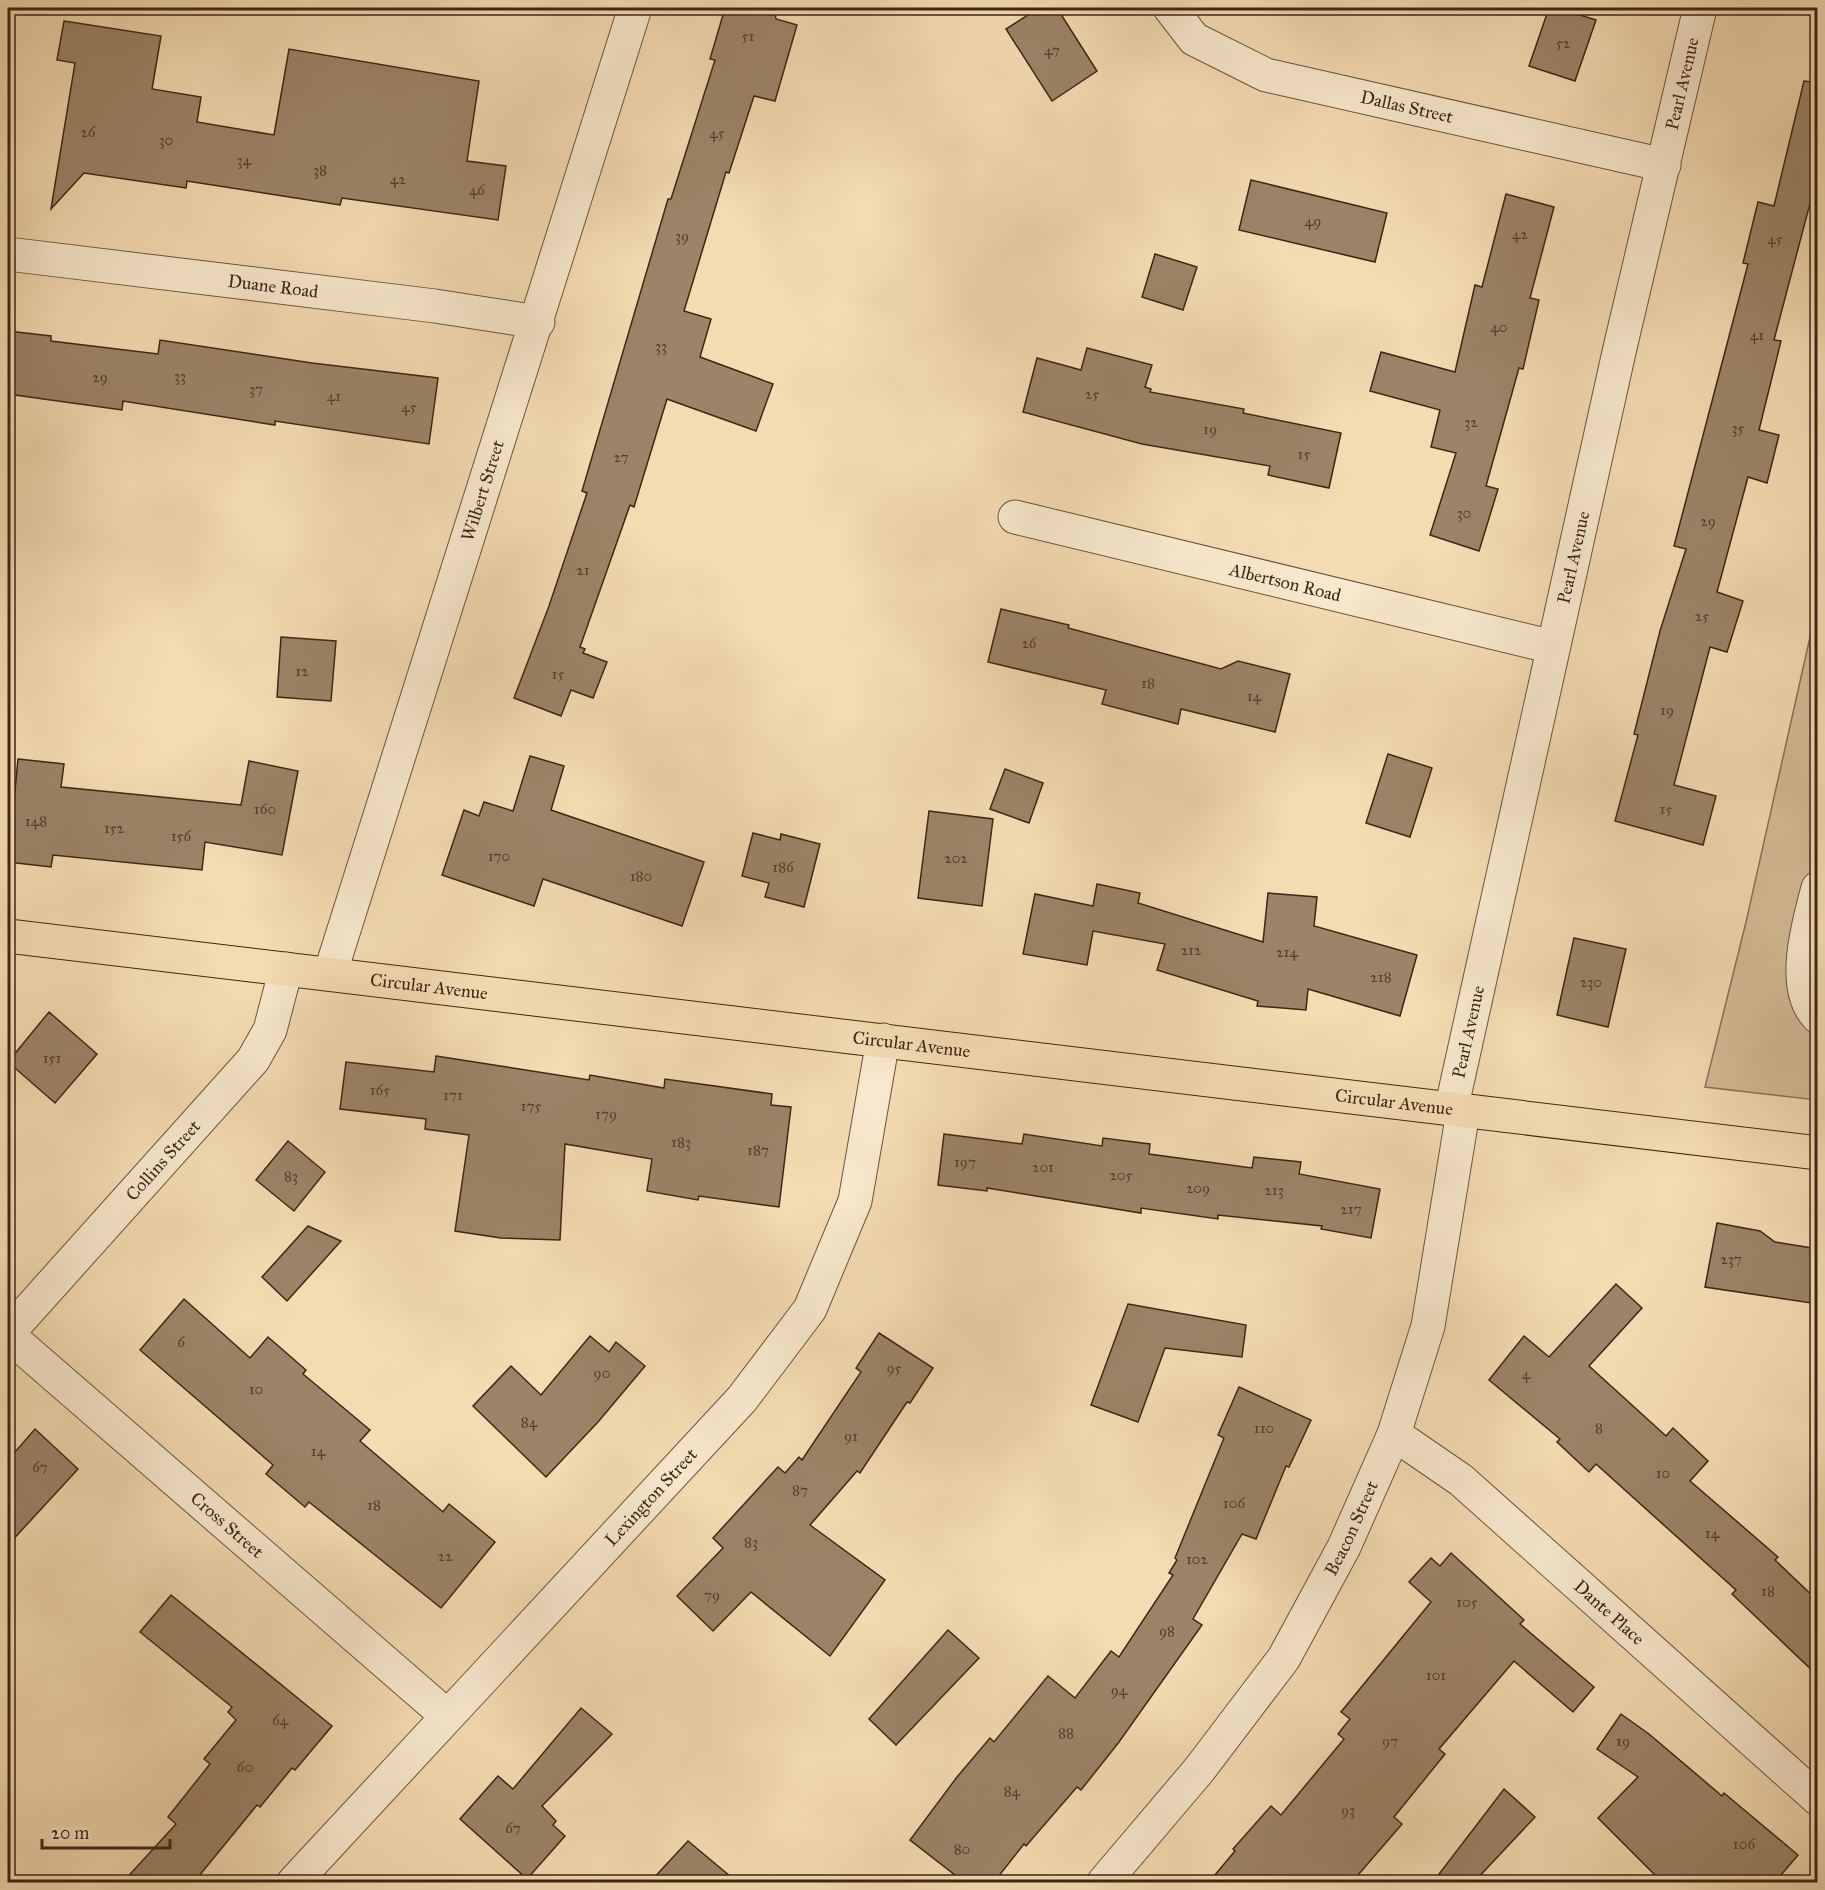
<svg xmlns="http://www.w3.org/2000/svg" width="1825" height="1890" font-family="'IM FELL Great Primer',serif">
<style>
.green{fill:#d5bc98;stroke:#897158;stroke-width:1.5}
.building{fill:#9c8468;stroke:#3d2617;stroke-width:1.5}
.lines{fill:none;stroke-linecap:round;stroke-linejoin:round}
.minor-casing{stroke:#6b533e;stroke-width:35}
.major-casing{stroke:#3d2617;stroke-width:35}
.minor{stroke:#f8e8cd;stroke-width:33}
.major{stroke:#f4dbb2;stroke-width:33}
.labels{text-anchor:middle;dominant-baseline:central;stroke-width:6;stroke-linejoin:round;paint-order:stroke}
.number-label{font-size:15px;fill:#553e2b}
.street-label{font-size:18px;fill:#3d2617;stroke:#f8e8cd}
</style>
<rect width="100%" height="100%" fill="#f4dbb2"/>
<filter id="stains"><feTurbulence type="fractalNoise" baseFrequency=".00333" numOctaves="4"/><feColorMatrix values="0 0 0 0 .2 0 0 0 0 .09 0 0 0 0 .02 0 0 0 .5 -.17"/></filter>
<radialGradient id="worn" r=".72"><stop offset=".6" stop-color="#630" stop-opacity="0"/><stop offset="1" stop-color="#630" stop-opacity=".3"/></radialGradient>
<polygon class="green" points="1817,606 1817,1100 1705,1087 1746,922"/>
<g class="building">
<polygon points="725,8 756,8 775,13 776,19 797,25 775,101 754,96 729,173 726,172 684,311 711,319 700,357 773,384 756,431 667,399 634,507 630,505 580,647 585,649 583,653 607,662 593,698 571,690 561,716 514,698 549,606 587,493 582,491 668,199 671,199 715,60 710,59"/>
<polygon points="1039,8 1057,8 1097,71 1052,101 1006,29"/>
<polygon points="1549,8 1558,8 1596,20 1575,81 1529,66"/>
<polygon points="64,21 161,36 152,89 201,97 197,122 274,135 289,49 479,81 467,161 506,166 498,220 342,198 340,205 187,181 186,188 84,173 51,209 75,63 57,60"/>
<polygon points="1804,81 1818,83 1818,173 1774,340 1781,341 1759,430 1779,435 1767,483 1748,477 1717,592 1743,601 1727,652 1710,647 1674,785 1716,796 1703,845 1615,821 1638,735 1634,734 1660,631 1686,549 1674,546 1748,264 1743,263 1758,202 1774,206"/>
<polygon points="1251,180 1387,213 1375,262 1239,230"/>
<polygon points="1506,194 1554,207 1530,298 1539,300 1523,369 1519,368 1486,486 1498,489 1479,551 1430,535 1456,453 1431,447 1440,410 1370,391 1381,352 1455,372 1475,285 1482,287"/>
<polygon points="1155,254 1197,267 1183,310 1142,297"/>
<polygon points="8,331 51,336 51,341 158,354 160,340 312,363 438,378 429,444 275,421 275,425 123,401 122,410 8,394"/>
<polygon points="1087,348 1152,365 1145,387 1151,389 1150,392 1244,409 1243,413 1341,433 1329,488 1268,475 1270,466 1142,444 1023,412 1037,358 1081,370"/>
<polygon points="1001,609 1069,625 1068,628 1221,669 1238,661 1290,674 1275,732 1181,709 1178,724 1102,704 1106,690 988,662"/>
<polygon points="281,637 336,641 331,701 277,697"/>
<polygon points="1388,754 1432,768 1410,837 1366,823"/>
<polygon points="530,756 564,766 551,810 704,862 682,926 543,879 534,906 442,875 464,810 479,816 484,802 513,811"/>
<polygon points="18,759 64,764 61,787 241,805 249,761 298,771 282,855 205,842 202,870 53,855 51,867 8,862"/>
<polygon points="1005,769 1043,783 1029,823 990,809"/>
<polygon points="929,811 993,819 982,906 918,898"/>
<polygon points="753,833 780,840 781,834 820,844 804,907 765,897 769,883 742,876"/>
<polygon points="1097,884 1140,893 1138,903 1263,942 1268,893 1317,897 1314,926 1417,955 1400,1016 1308,989 1306,1010 1257,1006 1258,1001 1157,970 1165,944 1093,931 1087,965 1023,954 1035,894 1093,906"/>
<polygon points="1574,938 1626,949 1608,1027 1557,1015"/>
<polygon points="49,1012 97,1054 55,1103 8,1062"/>
<polygon points="436,1056 589,1080 590,1075 664,1088 665,1079 772,1094 771,1105 791,1107 779,1207 699,1196 698,1200 647,1191 652,1159 565,1144 560,1240 501,1238 455,1231 469,1135 425,1129 426,1119 340,1109 346,1062 434,1072"/>
<polygon points="944,1134 1022,1144 1024,1134 1102,1146 1103,1138 1150,1144 1149,1154 1252,1168 1254,1157 1301,1162 1299,1174 1380,1189 1371,1238 1321,1229 1322,1226 1218,1215 1218,1219 1141,1208 1141,1213 987,1188 987,1191 938,1185"/>
<polygon points="288,1141 325,1172 294,1211 256,1180"/>
<polygon points="1717,1223 1760,1231 1775,1242 1818,1249 1818,1304 1705,1287"/>
<polygon points="308,1226 341,1241 287,1301 262,1277"/>
<polygon points="1616,1284 1642,1308 1589,1366 1666,1436 1673,1428 1708,1461 1690,1481 1778,1557 1775,1560 1818,1601 1818,1676 1732,1594 1736,1590 1596,1464 1589,1472 1557,1442 1560,1439 1489,1380 1524,1336 1549,1357"/>
<polygon points="184,1299 250,1358 268,1337 306,1370 303,1374 370,1430 360,1441 443,1512 449,1504 495,1542 441,1608 309,1502 305,1507 266,1474 273,1465 140,1350"/>
<polygon points="1128,1304 1246,1325 1242,1357 1165,1348 1138,1422 1091,1405"/>
<polygon points="879,1333 933,1368 910,1403 907,1402 860,1473 857,1471 810,1525 885,1580 830,1656 751,1592 713,1631 677,1596 723,1548 713,1538 778,1467 785,1473 799,1457 802,1460 861,1372 856,1368"/>
<polygon points="590,1336 609,1352 616,1342 645,1366 598,1422 546,1477 473,1406 511,1366 541,1395"/>
<polygon points="1239,1387 1311,1420 1289,1467 1286,1466 1256,1539 1242,1534 1193,1619 1202,1625 1119,1742 1081,1790 1077,1787 1026,1846 1024,1844 994,1882 964,1882 910,1840 957,1777 990,1738 994,1742 1048,1676 1075,1698 1111,1651 1119,1657 1173,1575 1169,1573 1177,1560 1175,1558 1224,1438 1218,1435"/>
<polygon points="35,1429 78,1469 8,1545 8,1460"/>
<polygon points="1451,1553 1524,1620 1520,1624 1594,1687 1573,1712 1514,1661 1439,1749 1445,1754 1394,1817 1402,1824 1352,1882 1209,1882 1235,1851 1233,1849 1271,1806 1281,1815 1344,1739 1338,1734 1350,1719 1341,1712 1431,1602 1409,1582 1431,1558 1440,1566"/>
<polygon points="171,1595 332,1726 295,1770 292,1768 260,1807 257,1805 194,1882 123,1882 176,1824 168,1817 210,1764 204,1759 236,1720 228,1712 232,1707 140,1632"/>
<polygon points="948,1630 979,1658 896,1745 869,1719"/>
<polygon points="581,1708 612,1734 542,1806 556,1821 553,1825 565,1836 527,1879 460,1819 498,1776 513,1789"/>
<polygon points="1621,1714 1649,1734 1722,1796 1724,1793 1798,1855 1775,1882 1662,1882 1598,1818 1638,1777 1597,1749"/>
<polygon points="1504,1789 1535,1817 1474,1882 1433,1882"/>
<polygon points="688,1841 737,1882 650,1882"/>
</g>
<g class="lines">
<defs>
<g id="minor">
<path id="s1" d="M 1170,8 L 1194,39 L 1266,75 L 1664,165"/>
<path id="s2" d="M 8,254 L 435,306 L 538,322"/>
<path id="s3" d="M 1015,517 L 1553,647"/>
<path d="M 1818,888 C 1809,923 1789,987 1818,1017"/>
<path id="s4" d="M 330,974 L 635,8"/>
<path id="s5" d="M 1451,1110 L 1619,352 L 1700,8"/>
<path id="s6" d="M 8,1333 L 253,1060 L 270,1030 L 286,969"/>
<path id="s7" d="M 8,1335 L 446,1715"/>
<path id="s8" d="M 1394,1434 L 1461,1480 L 1818,1799"/>
<path id="s9" d="M 294,1882 L 742,1399 L 810,1309 L 855,1201 L 883,1040"/>
<path id="s10" d="M 1104,1882 L 1199,1770 L 1284,1658 L 1344,1547 L 1394,1434 L 1428,1326 L 1463,1112"/>
</g>
<g id="major">
<path id="s11" d="M 8,936 L 1818,1153"/>
</g>
</defs>
<use href="#minor" class="minor-casing"/>
<use href="#major" class="major-casing"/>
<use href="#minor" class="minor"/>
<use href="#major" class="major"/>
</g>
<g class="labels">
<g class="number-label">
<text x="748" y="36">51</text>
<text x="1563" y="43">52</text>
<text x="1052" y="50">47</text>
<text x="88" y="132">26</text>
<text x="717" y="133">45</text>
<text x="166" y="140">30</text>
<text x="244" y="160">34</text>
<text x="320" y="170">38</text>
<text x="398" y="179">42</text>
<text x="477" y="190">46</text>
<text x="1313" y="221">49</text>
<text x="1520" y="234">42</text>
<text x="682" y="236">39</text>
<text x="1775" y="239">45</text>
<text x="1499" y="327">40</text>
<text x="1757" y="335">41</text>
<text x="661" y="346">33</text>
<text x="180" y="376">33</text>
<text x="100" y="377">29</text>
<text x="256" y="389">37</text>
<text x="1092" y="394">25</text>
<text x="334" y="396">41</text>
<text x="409" y="407">45</text>
<text x="1471" y="422">32</text>
<text x="1738" y="428">35</text>
<text x="1210" y="429">19</text>
<text x="1304" y="454">15</text>
<text x="621" y="457">27</text>
<text x="1464" y="513">30</text>
<text x="1708" y="521">29</text>
<text x="583" y="570">21</text>
<text x="1702" y="616">25</text>
<text x="1029" y="643">26</text>
<text x="302" y="671">12</text>
<text x="558" y="674">15</text>
<text x="1148" y="683">18</text>
<text x="1254" y="696">14</text>
<text x="1667" y="710">19</text>
<text x="265" y="809">160</text>
<text x="1666" y="809">15</text>
<text x="36" y="821">148</text>
<text x="114" y="828">152</text>
<text x="181" y="836">156</text>
<text x="499" y="856">170</text>
<text x="956" y="858">202</text>
<text x="783" y="867">186</text>
<text x="641" y="876">180</text>
<text x="1191" y="950">212</text>
<text x="1287" y="952">214</text>
<text x="1381" y="977">218</text>
<text x="1591" y="982">230</text>
<text x="52" y="1058">151</text>
<text x="380" y="1090">165</text>
<text x="453" y="1095">171</text>
<text x="531" y="1106">175</text>
<text x="606" y="1114">179</text>
<text x="681" y="1142">183</text>
<text x="758" y="1150">187</text>
<text x="965" y="1162">197</text>
<text x="1043" y="1167">201</text>
<text x="1121" y="1175">205</text>
<text x="291" y="1176">83</text>
<text x="1198" y="1188">209</text>
<text x="1274" y="1190">213</text>
<text x="1351" y="1209">217</text>
<text x="1731" y="1259">237</text>
<text x="181" y="1342">6</text>
<text x="894" y="1368">95</text>
<text x="602" y="1373">90</text>
<text x="1526" y="1374">4</text>
<text x="256" y="1389">10</text>
<text x="529" y="1422">84</text>
<text x="1264" y="1428">110</text>
<text x="1599" y="1428">8</text>
<text x="851" y="1436">91</text>
<text x="318" y="1451">14</text>
<text x="40" y="1467">67</text>
<text x="1663" y="1473">10</text>
<text x="800" y="1490">87</text>
<text x="1234" y="1503">106</text>
<text x="374" y="1505">18</text>
<text x="1712" y="1533">14</text>
<text x="751" y="1542">83</text>
<text x="445" y="1556">22</text>
<text x="1197" y="1559">102</text>
<text x="1768" y="1591">18</text>
<text x="712" y="1595">79</text>
<text x="1467" y="1602">105</text>
<text x="1167" y="1631">98</text>
<text x="1436" y="1675">101</text>
<text x="1119" y="1690">94</text>
<text x="280" y="1720">64</text>
<text x="1066" y="1733">88</text>
<text x="1390" y="1741">97</text>
<text x="1623" y="1741">19</text>
<text x="245" y="1767">60</text>
<text x="1012" y="1791">84</text>
<text x="1348" y="1810">93</text>
<text x="513" y="1828">67</text>
<text x="1744" y="1844">106</text>
<text x="962" y="1849">80</text>
</g>
<g class="street-label">
<text stroke="none"><textPath href="#s5" startOffset="1052">Pearl Avenue</textPath></text>
<text stroke="none"><textPath href="#s1" startOffset="264">Dallas Street</textPath></text>
<text stroke="none"><textPath href="#s2" startOffset="267">Duane Road</textPath></text>
<text stroke="none"><textPath href="#s4" startOffset="507">Wilbert Street</textPath></text>
<text stroke="none"><textPath href="#s5" startOffset="566">Pearl Avenue</textPath></text>
<text stroke="none"><textPath href="#s3" startOffset="278">Albertson Road</textPath></text>
<text stroke="none"><textPath href="#s11" startOffset="424">Circular Avenue</textPath></text>
<text stroke="none"><textPath href="#s5" startOffset="80">Pearl Avenue</textPath></text>
<text stroke="none"><textPath href="#s11" startOffset="910">Circular Avenue</textPath></text>
<text stroke="none"><textPath href="#s11" startOffset="1396">Circular Avenue</textPath></text>
<text stroke="none"><textPath href="#s6" startOffset="232">Collins Street</textPath></text>
<text stroke="none"><textPath href="#s9" startOffset="525">Lexington Street</textPath></text>
<text stroke="none"><textPath href="#s7" startOffset="290">Cross Street</textPath></text>
<text stroke="none"><textPath href="#s10" startOffset="434">Beacon Street</textPath></text>
<text stroke="none"><textPath href="#s8" startOffset="280">Dante Place</textPath></text>
</g>
</g>
<rect width="1825" height="1890" fill="none" stroke="#f4dbb2" stroke-width="30"/>
<rect x="9" y="9" width="1807" height="1872" fill="none" stroke="#3d2617" stroke-width="3"/>
<rect x="15" y="15" width="1795" height="1860" fill="none" stroke="#3d2617" stroke-width="1.5"/>
<path d="M42 1839v9h128v-9" fill="none" stroke="#3d2617" stroke-width="3"/>
<text x="51" y="1839" font-size="18" fill="#3d2617" stroke="#f8e8cd" stroke-width="4.5" paint-order="stroke">20 m</text>
<rect width="100%" height="100%" filter="url(#stains)"/>
<rect width="100%" height="100%" fill="url(#worn)"/>
</svg>
